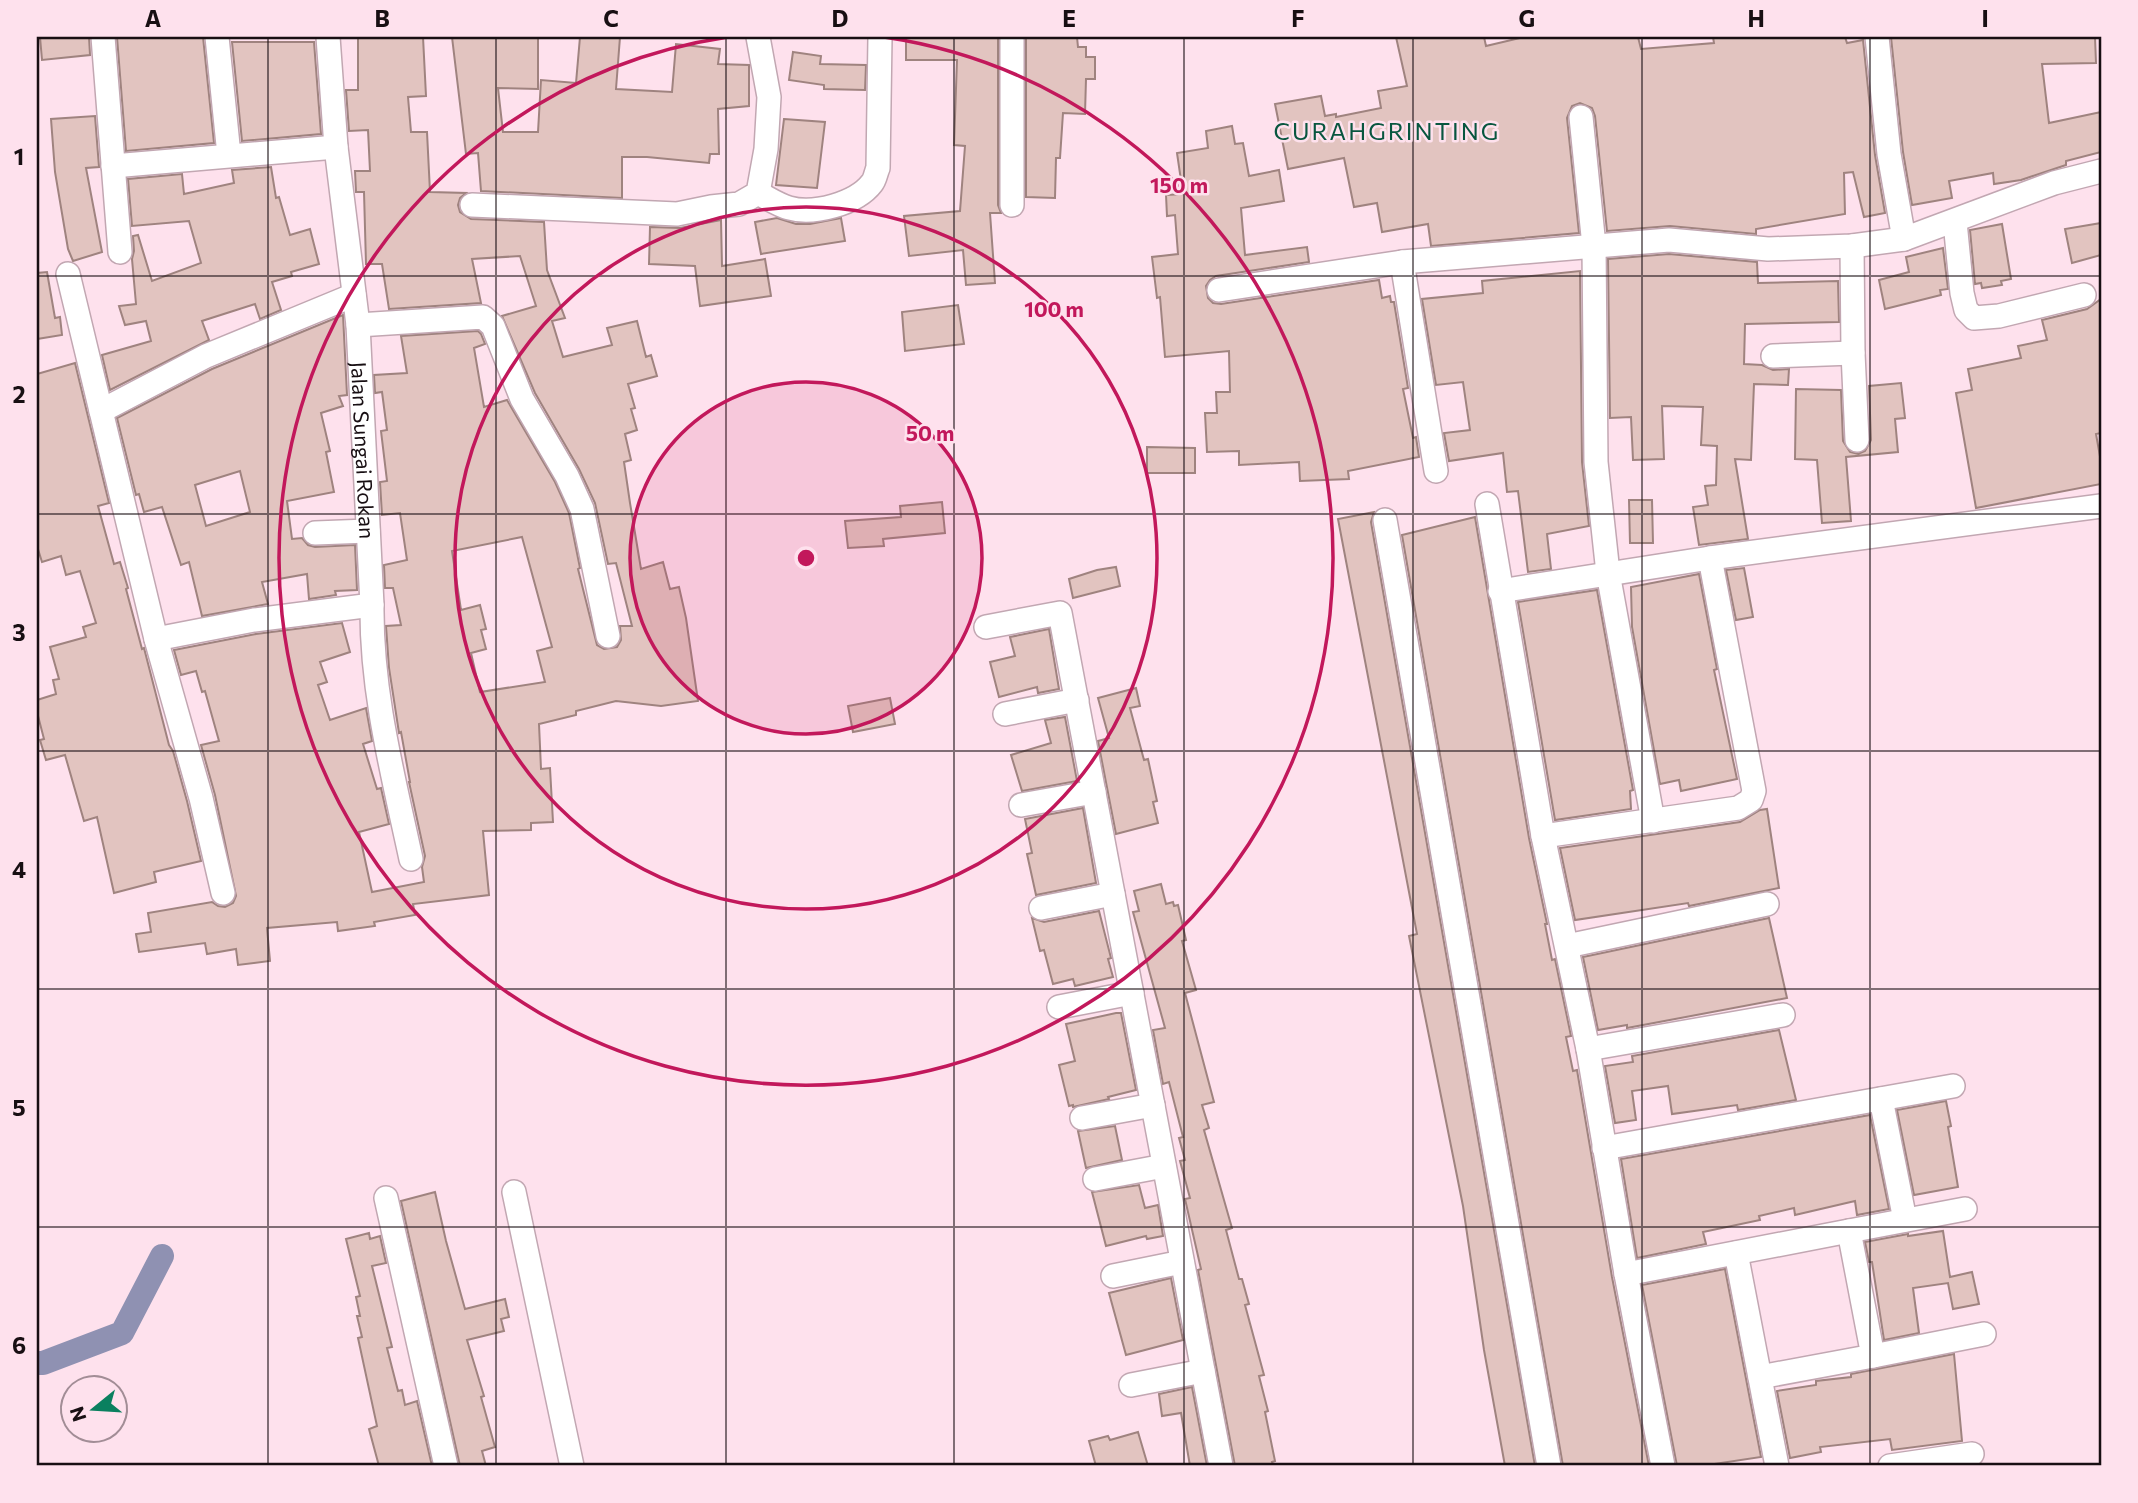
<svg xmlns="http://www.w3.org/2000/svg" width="2138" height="1503" font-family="Commissioner,sans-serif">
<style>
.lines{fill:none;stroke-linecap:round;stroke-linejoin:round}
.canal{stroke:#8f91b2;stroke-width:24}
.building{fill:#e2c4c0;stroke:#9f837f;stroke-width:2;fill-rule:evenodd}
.minor-casing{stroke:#c2a7b2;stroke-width:26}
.minor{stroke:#fff;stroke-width:23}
.grid{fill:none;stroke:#180f13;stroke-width:2;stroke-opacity:0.55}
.ring{fill:none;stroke:#c2185b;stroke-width:3.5}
.labels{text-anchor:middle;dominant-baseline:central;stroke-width:5;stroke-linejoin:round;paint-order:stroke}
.street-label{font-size:21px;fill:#180f13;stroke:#fee1ed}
.quarter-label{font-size:24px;letter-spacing:2px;fill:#08563f;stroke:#fee1ed}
.centre{fill:#c2185b;stroke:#fee1ed;stroke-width:3.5}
.ring-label{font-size:21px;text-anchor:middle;font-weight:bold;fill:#c2185b;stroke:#fee1ed;stroke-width:5;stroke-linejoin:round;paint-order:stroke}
.neatline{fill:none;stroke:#180f13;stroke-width:2.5}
.grid-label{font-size:23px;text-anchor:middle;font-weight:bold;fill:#180f13}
</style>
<rect width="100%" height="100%" fill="#fee1ed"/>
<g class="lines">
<polyline class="canal" points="37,1363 43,1363 122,1333 162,1256"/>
</g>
<g class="building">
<polygon points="40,37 89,37 90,55 42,60"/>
<polygon points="117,37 203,37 214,143 126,151"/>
<path d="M 358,37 L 423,37 L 426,96 L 408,97 L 411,132 L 427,132 L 430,192 L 466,193 L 460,198 L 458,205 L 460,212 L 471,219 L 544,222 L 547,270 L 565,318 L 552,321 L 563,357 L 612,345 L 607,328 L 637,321 L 646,357 L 651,355 L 657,376 L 628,384 L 635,408 L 631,409 L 637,430 L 625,434 L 631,460 L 624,462 L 630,503 L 641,569 L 663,562 L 670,589 L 679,587 L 686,618 L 698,701 L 661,706 L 616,701 L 576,711 L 576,715 L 539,724 L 541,769 L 550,768 L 553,822 L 531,823 L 531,830 L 483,831 L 489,895 L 413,904 L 415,915 L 374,922 L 375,926 L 338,931 L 337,922 L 267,928 L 270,961 L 238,965 L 236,949 L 207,954 L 205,943 L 139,952 L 136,934 L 151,932 L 148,913 L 212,902 L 218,906 L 225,907 L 233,903 L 236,896 L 215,795 L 201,745 L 219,741 L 205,691 L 202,692 L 196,671 L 181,675 L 174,650 L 256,634 L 342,623 L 350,652 L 320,662 L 327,682 L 318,685 L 330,720 L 366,708 L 372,741 L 363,744 L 377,789 L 381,788 L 389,824 L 359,832 L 372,892 L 424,882 L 422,867 L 425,856 L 409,782 L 410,782 L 401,732 L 399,733 L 389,668 L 386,626 L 401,625 L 393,588 L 385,588 L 384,565 L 407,560 L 400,513 L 382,515 L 380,482 L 387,481 L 381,431 L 387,430 L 382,392 L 375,393 L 374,375 L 407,373 L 401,336 L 478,331 L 481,334 L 485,344 L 474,348 L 484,407 L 507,400 L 555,482 L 569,513 L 580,568 L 578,569 L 597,645 L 604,649 L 617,647 L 621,640 L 620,626 L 632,626 L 616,563 L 608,564 L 595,503 L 579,469 L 535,393 L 502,316 L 536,306 L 520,256 L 472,259 L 481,303 L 389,309 L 382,264 L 366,264 L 364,192 L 356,192 L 355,171 L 370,171 L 368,130 L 349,131 L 346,90 L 358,90 ZM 522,537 L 552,647 L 537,651 L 545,682 L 480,692 L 471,653 L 486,649 L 481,630 L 486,629 L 480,605 L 461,610 L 452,551 Z"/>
<polygon points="452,37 538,37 538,89 498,88 503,132 538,132 541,80 576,83 580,37 620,37 616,89 672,92 676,44 720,49 718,64 749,65 749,106 718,109 719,154 710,154 709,163 647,157 622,157 622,198 481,191 478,153 466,154"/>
<polygon points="906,37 998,37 998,205 1001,213 990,213 995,283 966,285 963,250 909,256 904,216 960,211 965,146 954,145 957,60 906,60"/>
<polygon points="1026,37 1077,37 1078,47 1086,47 1086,57 1095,57 1095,79 1086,79 1085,114 1063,113 1060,158 1056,158 1055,198 1026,197"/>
<polygon points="1396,37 1484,37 1486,46 1524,37 1638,37 1641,49 1714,43 1713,37 1845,37 1847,43 1863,40 1875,155 1885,213 1864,217 1853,172 1844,173 1845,214 1756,229 1756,234 1670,226 1607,231 1595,116 1592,108 1580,103 1572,106 1567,118 1579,233 1431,246 1428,224 1382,232 1377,203 1354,207 1344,158 1288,169 1275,104 1321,96 1325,116 1336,114 1336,117 1381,108 1378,91 1407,86"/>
<polygon points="1891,37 2095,37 2096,63 2042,64 2049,123 2101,112 2101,152 2066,161 2066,165 2021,180 1994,184 1993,173 1949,181 1952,198 1912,205 1903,152"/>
<polygon points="232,42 314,42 321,134 242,141"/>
<polygon points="793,52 821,56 820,64 866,65 865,90 824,89 824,85 789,80"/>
<polygon points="95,116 99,167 86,168 102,252 73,261 68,249 55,172 51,119"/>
<polygon points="784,119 825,122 817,188 776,185"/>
<polygon points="1232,126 1235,144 1243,143 1249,176 1279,170 1284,201 1241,208 1245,255 1307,247 1309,262 1216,276 1210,280 1206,286 1208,298 1213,303 1221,304 1379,280 1382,298 1390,296 1391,302 1394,302 1408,388 1403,389 1413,438 1416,437 1419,457 1348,471 1349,479 1300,481 1299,462 1239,465 1239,451 1207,452 1205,413 1217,413 1216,392 1230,392 1229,351 1165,357 1160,297 1157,298 1152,257 1178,254 1175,215 1167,216 1166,195 1183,194 1177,153 1208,148 1206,131"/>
<polygon points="271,167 276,198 279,197 290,235 310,229 319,264 291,272 292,276 272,282 281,310 260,319 255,304 202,321 209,340 110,390 102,355 151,341 146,321 125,325 119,306 136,304 132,259 134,251 133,236 138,235 152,281 201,263 189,221 132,226 128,179 182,174 184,194 234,183 232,170"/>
<polygon points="777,218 796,224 810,224 841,218 845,241 761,254 755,222"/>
<polygon points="721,220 722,266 765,259 771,296 700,306 695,266 649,264 650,227 680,228"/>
<polygon points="2101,223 2101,255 2072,263 2065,229"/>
<polygon points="2002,224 2011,279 2001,281 2002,285 1982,288 1981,283 1975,284 1970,230"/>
<polygon points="1943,248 1948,289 1940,290 1941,295 1885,309 1879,280 1909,272 1906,257"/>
<polygon points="1669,254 1757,262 1758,283 1838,281 1839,322 1745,324 1744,364 1762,365 1773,370 1789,369 1788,385 1754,384 1751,460 1735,459 1748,539 1699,545 1693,507 1708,505 1705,486 1716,485 1717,446 1701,445 1703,407 1662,406 1664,459 1633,460 1631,417 1610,418 1608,259"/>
<polygon points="1580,271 1582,462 1589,526 1547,534 1551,569 1528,572 1518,491 1507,492 1503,453 1449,461 1444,433 1470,430 1463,382 1436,385 1422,299 1483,293 1482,281"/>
<polygon points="47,272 55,318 60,317 62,335 37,339 37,273"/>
<polygon points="2101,299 2101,433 2096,434 2101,462 2101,484 1976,508 1956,393 1972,390 1968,369 2021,358 2018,346 2047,340 2042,320 2087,309"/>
<polygon points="958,305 964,344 905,351 902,312"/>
<path d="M 343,315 L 347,395 L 339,396 L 343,406 L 321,413 L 330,451 L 326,452 L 334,492 L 287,501 L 292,539 L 302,538 L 308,545 L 315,547 L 355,545 L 357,590 L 335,591 L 336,595 L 309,599 L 307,574 L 262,582 L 268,604 L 202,616 L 189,562 L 181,565 L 162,507 L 144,512 L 139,494 L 136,495 L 117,418 L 212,369 ZM 240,471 L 250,512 L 206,526 L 195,485 Z"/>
<polygon points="75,363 109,503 98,506 114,564 120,562 128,588 126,589 142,649 144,648 169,745 173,751 187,801 201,861 154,872 156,882 114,893 97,817 84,821 65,755 46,760 40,740 44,739 37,712 37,700 56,694 53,680 59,679 50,647 86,637 83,627 96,623 80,571 66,575 61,556 42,562 37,546 37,374"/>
<polygon points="1901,383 1905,418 1895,419 1898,452 1846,457 1851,521 1822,523 1817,460 1795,459 1796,389 1841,390 1843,441 1850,452 1858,454 1865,451 1871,440 1869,386"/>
<polygon points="1147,447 1195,448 1195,473 1147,473"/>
<polygon points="1629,500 1652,500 1653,543 1630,543"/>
<polygon points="942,502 945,533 883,539 884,546 848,548 845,521 901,517 900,506"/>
<polygon points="1374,512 1371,522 1535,1466 1505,1466 1484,1350 1463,1206 1409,936 1417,934 1338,519"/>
<polygon points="1475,517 1529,838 1547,924 1545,924 1552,960 1555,959 1571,1036 1566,1037 1573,1071 1577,1070 1612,1277 1649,1466 1563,1466 1402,535"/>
<polygon points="1116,567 1120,586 1073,598 1069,579 1097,570"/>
<polygon points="1744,568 1753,617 1736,620 1726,570"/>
<polygon points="1699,574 1717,669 1714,670 1737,779 1681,791 1679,780 1660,784 1632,627 1631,587"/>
<polygon points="1597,590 1633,790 1630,791 1631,809 1555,820 1518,602"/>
<polygon points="1049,629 1059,689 1038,693 1037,687 999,697 990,662 1015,656 1010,637"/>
<polygon points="1136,688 1140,706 1130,708 1144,760 1148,759 1157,801 1153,802 1158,823 1116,834 1098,741 1109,738 1098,698"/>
<polygon points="890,698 895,724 853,732 848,706"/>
<polygon points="1065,717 1077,781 1022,791 1011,755 1051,743 1045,720"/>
<polygon points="1083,808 1096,883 1036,895 1027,854 1032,853 1025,819"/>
<polygon points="1767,809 1779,888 1689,906 1688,903 1575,920 1560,848 1740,822 1760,810"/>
<polygon points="1161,884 1166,904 1173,902 1174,906 1178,905 1186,940 1182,941 1196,990 1185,993 1214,1102 1202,1105 1209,1128 1204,1130 1232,1228 1226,1230 1239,1279 1242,1279 1249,1304 1245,1305 1264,1375 1259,1376 1268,1411 1265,1412 1275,1461 1272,1462 1273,1466 1235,1466 1198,1270 1201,1269 1185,1199 1190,1198 1180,1161 1185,1160 1179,1138 1183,1137 1169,1082 1163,1084 1153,1030 1165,1028 1133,912 1139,911 1134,891"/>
<polygon points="1099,911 1111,958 1108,959 1113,977 1075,986 1073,979 1053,984 1044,950 1040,951 1032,918 1044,922"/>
<polygon points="1769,918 1787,998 1627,1028 1627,1025 1598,1030 1583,957"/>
<polygon points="1116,1013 1121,1013 1136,1090 1108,1097 1109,1099 1073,1107 1073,1105 1069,1106 1059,1065 1075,1061 1066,1024"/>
<polygon points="1779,1030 1796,1100 1738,1110 1737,1105 1672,1114 1668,1086 1632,1091 1636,1120 1615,1123 1605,1066 1633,1062 1632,1056"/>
<polygon points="1946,1101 1951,1126 1948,1127 1958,1187 1914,1195 1897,1110"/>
<polygon points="1870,1115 1889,1209 1857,1215 1855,1201 1795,1215 1794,1208 1759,1216 1760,1220 1703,1232 1706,1244 1637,1258 1621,1159"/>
<polygon points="1115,1126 1122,1160 1086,1168 1078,1131"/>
<polygon points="1139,1185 1145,1208 1158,1205 1163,1236 1147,1239 1146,1236 1106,1246 1092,1192"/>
<polygon points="435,1192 446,1241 465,1309 505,1299 509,1317 501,1319 504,1331 467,1340 484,1396 481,1397 495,1447 482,1451 486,1466 460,1466 401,1201"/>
<polygon points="1943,1231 1950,1277 1972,1272 1979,1304 1953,1309 1948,1283 1913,1288 1919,1333 1884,1340 1872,1262 1869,1262 1865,1242 1908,1234 1908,1236"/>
<polygon points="369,1233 370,1239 380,1236 386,1263 372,1266 392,1347 387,1348 398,1391 402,1390 405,1405 417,1401 432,1466 379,1466 369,1429 377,1426 358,1338 362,1337 357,1316 360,1316 356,1297 360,1296 346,1239"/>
<polygon points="1725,1269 1761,1457 1701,1466 1677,1466 1642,1285"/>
<polygon points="1171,1278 1183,1340 1126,1355 1109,1293"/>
<polygon points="1954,1354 1962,1441 1892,1450 1890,1439 1820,1447 1821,1452 1790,1458 1777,1391 1816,1385 1816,1381 1851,1377 1851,1374"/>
<polygon points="1192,1387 1207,1466 1190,1466 1181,1413 1162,1416 1159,1394"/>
<polygon points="1138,1432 1148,1466 1096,1466 1089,1441 1108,1436 1110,1440"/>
</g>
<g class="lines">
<defs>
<g id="minor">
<polyline points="103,37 120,252"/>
<polyline points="217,37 229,155"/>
<path id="s1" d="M 328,37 L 336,147 L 358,325 L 372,605 C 371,692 393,775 411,859"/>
<polyline points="1877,37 1889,154 1904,239"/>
<polyline points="1581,117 1594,246 1596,462 1608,573 1653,821"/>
<polyline points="113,166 336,147"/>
<path d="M 758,193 C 768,198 778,205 789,208 C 813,215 856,204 872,183 C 875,180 876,172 878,168 L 880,37"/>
<polyline points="472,205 677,214 711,207 739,204 758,193 766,149 769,97 758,37"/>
<polyline points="1012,205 1012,37"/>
<polyline points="1955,222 1962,293 1966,310 1974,318 1999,316 2084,295"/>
<polyline points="1852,246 1853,353 1857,440"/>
<polyline points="1402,262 1436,471"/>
<polyline points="68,274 156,639 201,798 223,893"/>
<polyline points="1219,290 1402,262 1669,240 1768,249 1852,246 1904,239 2054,183 2101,171"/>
<polyline points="358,325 483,317 493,326 522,399 567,476 582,509 608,636"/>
<polyline points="1773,356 1853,353"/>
<polyline points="101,411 206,356 354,295"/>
<polyline points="1487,504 1543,836 1588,1049 1626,1274 1663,1466"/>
<polyline points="1385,520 1549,1466"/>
<polyline points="315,533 368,531"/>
<polyline points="1710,558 2101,506"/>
<polyline points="1500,591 1710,558 1754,791 1751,800 1738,808 1543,836"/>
<polyline points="986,627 1060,613 1221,1466"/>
<polyline points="156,639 254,620 372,605"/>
<polyline points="1005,714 1077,700"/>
<polyline points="1021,805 1094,792"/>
<polyline points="1041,908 1113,894"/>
<polyline points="1567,946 1767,904"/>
<polyline points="1059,1007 1132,993"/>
<polyline points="1588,1049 1783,1015"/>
<polyline points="1881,1099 1905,1220"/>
<polyline points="1082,1118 1153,1105"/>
<polyline points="1604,1148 1953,1086"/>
<polyline points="1095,1179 1164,1166"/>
<polyline points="514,1192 572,1466"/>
<polyline points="386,1198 446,1466"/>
<polyline points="1849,1231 1965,1209"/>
<polyline points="1736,1253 1777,1466"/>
<polyline points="1626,1274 1849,1231 1873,1356 1760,1377"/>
<polyline points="1113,1276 1182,1262"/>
<polyline points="1873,1356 1984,1334"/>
<polyline points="1131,1385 1203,1371"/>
<polyline points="1890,1466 1972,1454"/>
</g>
</defs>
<use href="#minor" class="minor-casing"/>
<use href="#minor" class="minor"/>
</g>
<path class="grid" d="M 268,37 L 268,1466M 496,37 L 496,1466M 726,37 L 726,1466M 954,37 L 954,1466M 1184,37 L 1184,1466M 1413,37 L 1413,1466M 1642,37 L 1642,1466M 1870,37 L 1870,1466M 37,276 L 2101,276M 37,514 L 2101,514M 37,751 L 2101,751M 37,989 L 2101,989M 37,1227 L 2101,1227"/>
<circle cx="806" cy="558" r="176" fill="#c2185b" fill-opacity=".12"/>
<g class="ring">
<circle cx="806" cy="558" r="176"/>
<circle cx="806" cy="558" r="351"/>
<path d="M884 37A527 527 0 1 1 728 37"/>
</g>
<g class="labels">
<g class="street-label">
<text stroke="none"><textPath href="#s1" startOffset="415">Jalan Sungai Rokan</textPath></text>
</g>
<g class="quarter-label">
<text x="1387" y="130">CURAHGRINTING</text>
</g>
</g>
<circle cx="806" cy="558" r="10" class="centre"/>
<g class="ring-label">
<text x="1179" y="193">150 m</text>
<text x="1054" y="317">100 m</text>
<text x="930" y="441">50 m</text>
</g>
<rect width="2138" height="1503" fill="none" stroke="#fee1ed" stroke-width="77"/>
<g transform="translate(94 1409) rotate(252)"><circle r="33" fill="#fee1ed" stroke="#a28d96" stroke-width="2"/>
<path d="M0-5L12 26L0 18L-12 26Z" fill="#0a805f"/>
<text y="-10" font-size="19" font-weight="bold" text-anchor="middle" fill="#180f13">N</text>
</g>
<rect x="38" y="38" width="2062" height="1426" class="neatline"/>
<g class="grid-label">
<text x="153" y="27">A</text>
<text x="382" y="27">B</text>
<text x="611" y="27">C</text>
<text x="840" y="27">D</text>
<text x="1069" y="27">E</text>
<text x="1298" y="27">F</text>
<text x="1527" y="27">G</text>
<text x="1756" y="27">H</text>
<text x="1985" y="27">I</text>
<text x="19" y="165">1</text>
<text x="19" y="403">2</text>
<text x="19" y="641">3</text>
<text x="19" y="878">4</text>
<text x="19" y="1116">5</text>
<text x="19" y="1354">6</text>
</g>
</svg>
